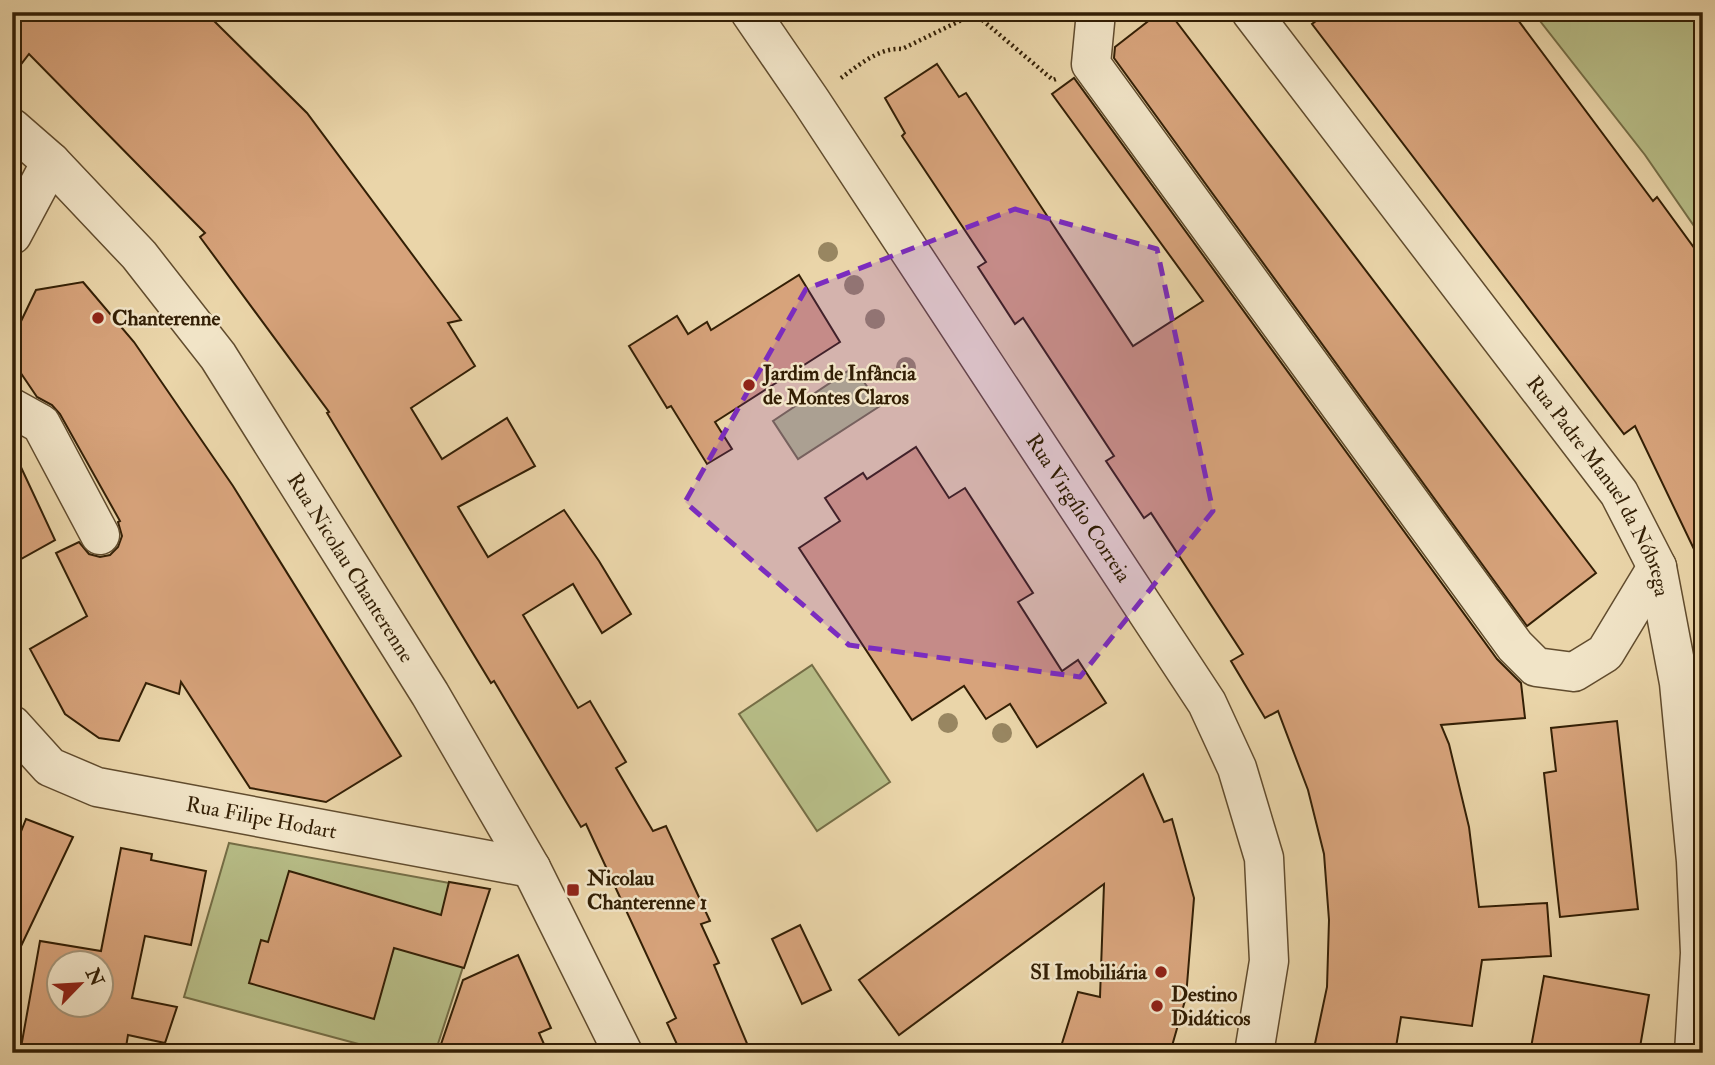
<svg xmlns="http://www.w3.org/2000/svg" width="1715" height="1065" font-family="'IM FELL Double Pica',serif">
<style>
.green{fill:#b7bd87;stroke:#756e46;stroke-width:2}
.building{fill:#d7a37b;stroke:#331f05;stroke-width:2;fill-rule:evenodd}
.lines{fill:none;stroke-linecap:round;stroke-linejoin:round}
.minor-casing{stroke:#614c2e;stroke-width:41}
.path{stroke:#331f05;stroke-width:4.5;stroke-dasharray:2 3.5;stroke-linecap:butt}
.minor{stroke:#f1e4c7;stroke-width:38}
.tree{fill:#988661}
.marked{fill:#7b2cbf;fill-opacity:0.2;stroke:#7b2cbf;stroke-width:5;stroke-dasharray:14 9;stroke-linejoin:round}
.poi-dot{fill:#8f2418;stroke:#f1e4c7;stroke-width:2.5}
.labels{text-anchor:middle;dominant-baseline:central;stroke-width:5;stroke-linejoin:round;paint-order:stroke}
.poi-label{font-size:21px;font-weight:bold;fill:#331f05;stroke:#f1e4c7;text-anchor:start}
.street-label{font-size:21px;fill:#331f05;stroke:#f1e4c7}
</style>
<rect width="100%" height="100%" fill="#ead5a9"/>
<filter id="stains"><feTurbulence type="fractalNoise" baseFrequency=".00286" numOctaves="4"/><feColorMatrix values="0 0 0 0 .2 0 0 0 0 .09 0 0 0 0 .02 0 0 0 .5 -.17"/></filter>
<radialGradient id="worn" r=".72"><stop offset=".6" stop-color="#630" stop-opacity="0"/><stop offset="1" stop-color="#630" stop-opacity=".3"/></radialGradient>
<g class="green">
<polygon points="1533,12 1703,12 1703,239 1645,155"/>
<polygon points="854,367 880,406 798,459 773,421"/>
<polygon points="812,665 890,782 817,831 739,714"/>
<polygon points="229,843 488,890 435,1053 392,1053 184,997"/>
</g>
<g class="building">
<polygon points="12,12 205,12 307,113 461,320 448,323 475,366 411,408 442,459 507,418 535,466 458,507 488,557 564,510 599,561 631,614 602,633 573,584 523,615 578,708 590,701 626,762 616,768 653,831 666,826 710,921 701,924 719,963 714,965 751,1053 681,1053 667,1023 676,1018 586,824 581,827 494,681 491,683 327,413 329,412 200,237 205,233 29,54 12,76"/>
<polygon points="1160,12 1169,12 1596,573 1527,626 1114,58 1115,47"/>
<polygon points="1328,12 1512,12 1653,201 1657,197 1703,260 1703,568 1635,426 1624,434 1312,24"/>
<polygon points="937,64 959,97 966,93 1133,346 1203,301 1052,94 1074,78 1497,659 1521,683 1525,718 1441,725 1449,744 1469,827 1479,907 1547,903 1551,956 1482,960 1472,1026 1401,1017 1395,1053 1313,1053 1327,987 1329,920 1324,854 1308,790 1278,711 1265,718 1231,661 1243,654 1151,513 1144,518 1106,461 1114,456 1023,318 1015,324 978,267 986,262 902,136 905,133 885,98"/>
<polygon points="799,275 840,342 715,422 732,449 707,464 671,406 667,408 629,346 677,316 688,334 707,322 711,330"/>
<polygon points="83,282 134,342 233,486 401,756 326,802 250,788 181,682 179,694 146,683 119,741 99,738 65,714 30,649 87,616 56,553 79,542 89,554 100,557 110,555 118,547 122,536 118,522 120,521 60,414 52,405 37,397 12,360 12,340 36,290"/>
<polygon points="916,447 949,498 965,488 1033,593 1018,602 1062,671 1078,660 1106,703 1037,747 1010,704 986,719 964,686 912,720 799,548 840,521 825,498 863,473 867,479"/>
<polygon points="12,448 55,540 12,564"/>
<polygon points="1617,721 1638,909 1560,917 1544,773 1556,771 1551,728"/>
<polygon points="1143,774 1164,822 1172,819 1194,898 1186,997 1170,1053 1059,1053 1078,992 1100,997 1104,884 899,1035 859,980"/>
<polygon points="26,819 73,837 12,965 12,854"/>
<path d="M 121,848 L 152,854 L 151,860 L 206,871 L 191,945 L 145,936 L 132,998 L 177,1007 L 165,1043 L 128,1035 L 125,1053 L 20,1053 L 40,941 L 101,951 ZM 60,963 L 102,963 L 102,1005 L 60,1005 Z"/>
<polygon points="289,871 441,915 449,882 490,889 464,968 394,948 374,1019 249,983 261,940 268,942"/>
<polygon points="800,925 831,990 802,1004 772,939"/>
<polygon points="518,955 551,1028 539,1033 548,1053 438,1053 463,980"/>
<polygon points="1544,976 1649,995 1639,1053 1530,1053"/>
</g>
<g class="lines">
<defs>
<g id="minor">
<path id="s1" d="M 750,12 L 811,101 L 1207,703 L 1237,768 L 1264,858 L 1269,961 L 1254,1053"/>
<polyline points="1096,12 1091,64 1515,646 1536,667 1574,672 1605,653 1657,567"/>
<path id="s2" d="M 1251,12 L 1619,493 L 1657,567 L 1679,683 L 1696,861 L 1700,953 L 1694,1053"/>
<path id="s3" d="M 12,128 L 51,162 L 139,255 L 218,356 L 430,694 L 531,868 L 623,1053"/>
<polyline points="12,235 51,162"/>
<polyline points="12,408 41,424 100,535"/>
<path id="s4" d="M 12,725 L 50,767 L 97,787 L 531,868"/>
</g>
</defs>
<use href="#minor" class="minor-casing"/>
<g class="path">
<polyline points="974,13 1053,80 1056,79"/>
<path d="M 841,78 C 859,65 880,47 902,49 L 974,14"/>
</g>
<use href="#minor" class="minor"/>
</g>
<g class="tree">
<circle cx="828" cy="252" r="10"/>
<circle cx="854" cy="285" r="10"/>
<circle cx="875" cy="319" r="10"/>
<circle cx="906" cy="367" r="10"/>
<circle cx="948" cy="723" r="10"/>
<circle cx="1002" cy="733" r="10"/>
</g>
<path class="marked" d="M 1015,209 L 1157,249 L 1213,511 L 1080,677 L 849,645 L 685,502 L 806,289 Z"/>
<g class="poi-dot">
<circle cx="98" cy="318" r="7"/>
<circle cx="749" cy="385" r="7"/>
<rect x="566" y="883" width="14" height="14" rx="3.5"/>
<circle cx="1161" cy="972" r="7"/>
<circle cx="1157" cy="1006" r="7"/>
</g>
<g class="labels">
<g class="poi-label">
<text x="112" y="318">Chanterenne</text>
<text x="763" y="373">Jardim de Infância<tspan x="763" dy="24">de Montes Claros</tspan></text>
<text x="587" y="878">Nicolau<tspan x="587" dy="24">Chanterenne 1</tspan></text>
<text x="1147" y="972" text-anchor="end">SI Imobiliária</text>
<text x="1171" y="994">Destino<tspan x="1171" dy="24">Didáticos</tspan></text>
</g>
<g class="street-label">
<text stroke="none"><textPath href="#s2" startOffset="590">Rua Padre Manuel da Nóbrega</textPath></text>
<text stroke="none"><textPath href="#s1" startOffset="595">Rua Virgílio Correia</textPath></text>
<text stroke="none"><textPath href="#s3" startOffset="558">Rua Nicolau Chanterenne</textPath></text>
<text stroke="none"><textPath href="#s4" startOffset="275">Rua Filipe Hodart</textPath></text>
</g>
</g>
<rect width="1715" height="1065" fill="none" stroke="#ead5a9" stroke-width="42"/>
<rect x="14" y="14" width="1687" height="1037" fill="none" stroke="#331f05" stroke-width="3.5"/>
<rect x="21" y="21" width="1673" height="1023" fill="none" stroke="#331f05" stroke-width="2"/>
<g transform="translate(80 984) rotate(65)"><circle r="33" fill="#f1e4c7" stroke="#a59579" stroke-width="2"/>
<path d="M0-5L12 26L0 18L-12 26Z" fill="#8f2418"/>
<text y="-10" font-size="19" font-weight="bold" text-anchor="middle" fill="#331f05">N</text>
</g>
<rect width="100%" height="100%" filter="url(#stains)"/>
<rect width="100%" height="100%" fill="url(#worn)"/>
</svg>
